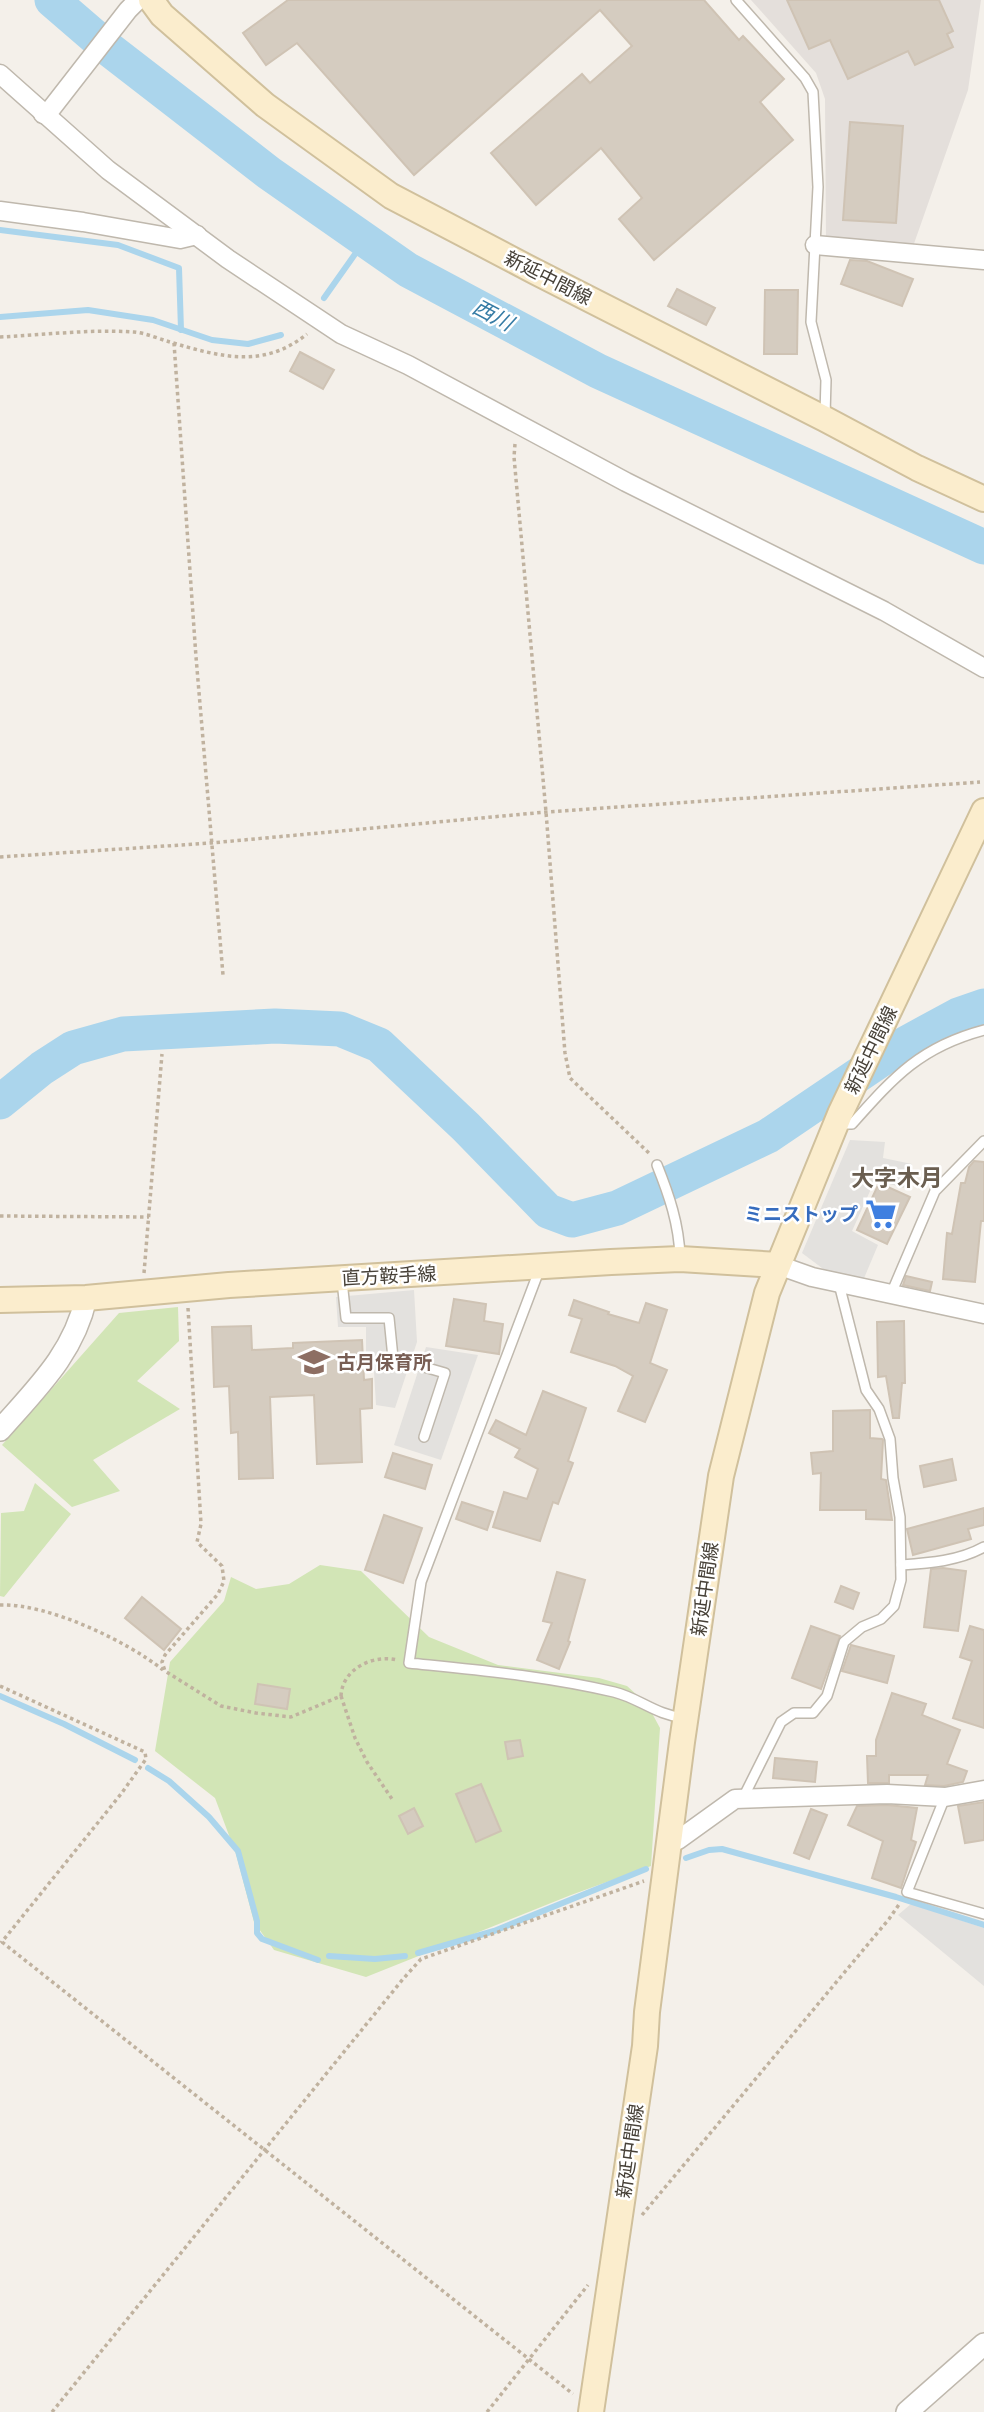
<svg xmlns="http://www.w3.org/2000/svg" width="984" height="2412" font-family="'Space Grotesk','Noto Sans JP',sans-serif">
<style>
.industrial{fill:#e4dfdb}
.green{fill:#d2e5b6}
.parking{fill:#e3e1de}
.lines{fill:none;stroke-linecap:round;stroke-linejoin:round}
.stream{stroke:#abd5ec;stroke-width:6}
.river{stroke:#abd5ec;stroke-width:35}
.building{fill:#d5ccc0;stroke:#cfc3b4;stroke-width:2}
.service-casing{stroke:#bfb8ad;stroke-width:12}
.minor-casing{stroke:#bfb8ad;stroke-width:21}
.tertiary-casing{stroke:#bfb8ad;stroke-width:24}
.secondary-casing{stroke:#d0c09c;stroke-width:28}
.path{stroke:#c0b29f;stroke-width:3.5;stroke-dasharray:3.5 3.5;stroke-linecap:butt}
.service{stroke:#fff;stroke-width:9}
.minor{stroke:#fff;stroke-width:18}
.tertiary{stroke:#fff;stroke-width:21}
.secondary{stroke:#fbedcd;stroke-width:24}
.labels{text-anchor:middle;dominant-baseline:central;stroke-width:5;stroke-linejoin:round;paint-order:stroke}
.street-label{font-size:19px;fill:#474138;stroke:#fff}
.shop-label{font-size:19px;font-weight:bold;fill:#366cbe;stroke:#fff;text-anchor:end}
.education-label{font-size:19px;font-weight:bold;fill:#785e54;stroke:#fff;text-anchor:start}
.water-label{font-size:21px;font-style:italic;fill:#367ca5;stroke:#fff}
.quarter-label{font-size:23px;font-weight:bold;fill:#6a5e50;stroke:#fff}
</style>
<rect width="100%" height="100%" fill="#f4f0ea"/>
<polygon class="industrial" points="751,0 981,0 968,90 910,255 826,241 825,99 816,73"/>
<g class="green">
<polygon points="178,1307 179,1341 137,1381 180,1409 93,1460 120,1491 72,1507 2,1445 119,1313"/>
<polygon points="35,1483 71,1514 4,1597 0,1596 1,1513 24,1511"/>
<polygon points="320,1565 361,1571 429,1637 498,1665 599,1678 627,1686 647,1704 660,1728 651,1866 571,1895 366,1977 274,1950 254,1922 236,1854 215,1798 155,1751 170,1662 224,1601 231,1577 256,1589 289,1584"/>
</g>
<g class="parking">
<polygon points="850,1140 885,1142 883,1158 912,1164 904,1188 875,1180 852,1231 878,1245 862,1283 830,1274 802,1253"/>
<polygon points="414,1290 417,1342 395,1408 376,1405 374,1372 366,1371 366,1327 338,1327 336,1297"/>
<polygon points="426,1347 478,1355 441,1460 394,1445"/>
<polygon points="911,1904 984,1928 984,1986 898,1915"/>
</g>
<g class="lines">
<g class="stream">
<polyline points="0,230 118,245 179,268 181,330"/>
<polyline points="324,298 365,240"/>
<polyline points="0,317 88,310 153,320 212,340 248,344 281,335"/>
<polyline points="0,1696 64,1724 135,1760"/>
<polyline points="148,1768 169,1781 209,1817 238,1851 257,1921 257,1933 262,1939 318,1960"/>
<polyline points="686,1858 709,1850 722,1849 896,1897 984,1925"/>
<polyline points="418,1953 494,1931 646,1869"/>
<polyline points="329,1956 375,1959 405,1956"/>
</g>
<g class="river">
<polyline points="52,0 110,50 269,173 408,270 598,371 984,547"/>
<polyline points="0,1102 42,1068 73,1048 123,1034 275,1026 340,1029 379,1045 466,1127 548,1211 572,1220 617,1208 768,1136 901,1046 958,1015 984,1006"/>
</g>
</g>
<g class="building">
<polygon points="288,0 704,0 739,40 743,36 784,79 760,102 793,140 654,260 619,219 642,198 601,148 536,205 491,153 582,74 590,83 632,46 600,10 414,175 297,43 266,65 243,33"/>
<polygon points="787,0 939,0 953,31 947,34 953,47 915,65 908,51 848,79 830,40 809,49"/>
<polygon points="850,122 903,126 896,223 843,220"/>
<polygon points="850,260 867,261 913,279 902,306 841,284"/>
<polygon points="677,289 715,308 706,325 668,306"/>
<polygon points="765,290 798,290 797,354 764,354"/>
<polygon points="300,352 334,370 323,389 290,371"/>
<polygon points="974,1161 984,1162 984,1221 981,1221 975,1282 943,1279 947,1233 952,1234 961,1183 965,1183 969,1167"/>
<polygon points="879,1183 910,1197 887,1244 857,1230"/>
<polygon points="906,1276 932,1282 930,1291 903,1285"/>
<polygon points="454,1299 486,1304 484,1321 503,1324 499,1354 446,1346"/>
<polygon points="574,1300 609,1312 608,1314 639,1323 646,1303 667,1310 650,1363 667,1370 645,1422 618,1411 633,1376 615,1366 571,1352 582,1319 569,1315"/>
<polygon points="904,1321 905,1383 902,1383 899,1418 893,1418 886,1376 878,1377 877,1322"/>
<polygon points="251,1326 252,1350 293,1348 293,1343 362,1340 364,1380 372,1379 372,1408 360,1409 362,1462 317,1464 314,1395 270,1397 273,1478 239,1479 238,1432 231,1433 229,1386 214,1387 212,1327"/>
<polygon points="543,1391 586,1408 568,1461 573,1463 558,1504 553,1502 540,1541 493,1527 504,1492 527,1499 538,1469 515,1457 520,1449 489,1433 496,1420 526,1435"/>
<polygon points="870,1410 870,1438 882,1439 883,1440 881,1479 886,1480 892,1520 866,1519 866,1510 820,1510 821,1473 813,1474 811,1453 833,1451 833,1411"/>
<polygon points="393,1453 432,1465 425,1489 385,1477"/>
<polygon points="952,1459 956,1480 924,1487 920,1466"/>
<polygon points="462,1502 493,1512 487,1530 456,1519"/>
<polygon points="984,1508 984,1525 968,1529 971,1539 913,1555 907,1529"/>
<polygon points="384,1515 422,1528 403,1583 365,1570"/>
<polygon points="943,1568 966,1571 958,1631 924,1627 931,1569"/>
<polygon points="557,1572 585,1580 568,1641 570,1642 559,1669 537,1660 552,1623 543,1621"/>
<polygon points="841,1586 859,1593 853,1609 835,1602"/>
<polygon points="142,1597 181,1629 164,1650 125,1618"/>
<polygon points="811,1626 840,1636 821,1689 792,1678"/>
<polygon points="970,1626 984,1630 984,1728 953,1718 972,1661 960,1657"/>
<polygon points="851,1645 894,1656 887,1683 842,1671"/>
<polygon points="258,1684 290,1689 287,1709 255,1704"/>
<polygon points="892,1693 926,1704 922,1715 960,1730 947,1764 967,1771 963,1782 944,1786 925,1785 928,1775 889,1775 889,1783 868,1783 867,1756 876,1756 876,1740"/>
<polygon points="520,1740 523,1756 508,1759 505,1742"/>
<polygon points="775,1758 817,1762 815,1782 773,1778"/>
<polygon points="481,1784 501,1831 476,1842 456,1794"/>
<polygon points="984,1802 984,1840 965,1843 958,1806"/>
<polygon points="887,1805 917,1808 911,1840 916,1842 901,1888 872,1878 883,1841 848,1825 857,1806"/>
<polygon points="414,1808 423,1826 408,1834 399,1816"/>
<polygon points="811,1809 827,1815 809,1859 794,1853"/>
</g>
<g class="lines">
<defs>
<g id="service">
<polyline points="736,0 805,78 813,92 818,187 811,322 826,380 825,415"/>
<path d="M 837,1124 L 852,1124 C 894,1077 920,1047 984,1030"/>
<path d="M 657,1165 C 669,1195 679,1224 680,1257"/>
<path d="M 540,1268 L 421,1582 L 409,1663 C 477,1670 546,1676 614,1692 C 639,1698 656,1715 684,1718"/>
<polyline points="342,1281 346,1318 389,1318 393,1358 445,1373 424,1437"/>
<polyline points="891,1294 935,1191 984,1141"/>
<path d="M 901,1565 C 930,1563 959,1561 984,1547"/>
<polyline points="945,1797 907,1892 984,1914"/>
<polyline points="743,1798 781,1722 794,1713 813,1713 827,1696 844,1642 862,1627 881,1619 894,1606 901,1580 900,1517 893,1478 890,1439 879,1409 866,1390 839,1284"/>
</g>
<g id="minor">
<polyline points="0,74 108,170 228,259 341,334 408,365 626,482 884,611 984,668"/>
<polyline points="43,114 51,109 128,10 138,0"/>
<polyline points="0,211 83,222 180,239 197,235"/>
<polyline points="815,245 984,260"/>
<polyline points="778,1265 812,1277 984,1314"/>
<polyline points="670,1842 678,1840 735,1799 887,1794 945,1797 984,1790"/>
</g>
<g id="tertiary">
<path d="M 0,1430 C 37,1388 74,1353 86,1298"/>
<polyline points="907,2412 984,2344"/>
</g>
<g id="secondary">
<polyline points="151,0 162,15 265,105 391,196 536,272 825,419 917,468 984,499"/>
<polyline points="0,1300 86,1298 229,1285 611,1262 680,1259 778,1265"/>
<polyline points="591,2412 645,2046 647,2012 682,1742 721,1476 767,1293 840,1114 984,811"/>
</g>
</defs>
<use href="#service" class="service-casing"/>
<use href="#minor" class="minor-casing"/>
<use href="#tertiary" class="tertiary-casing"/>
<use href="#secondary" class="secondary-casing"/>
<g class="path">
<path d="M 0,337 C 44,335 90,329 134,332 C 146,333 159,339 170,342 C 220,357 264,369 307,334"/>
<polyline points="174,343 196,657 223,975"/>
<polyline points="515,444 514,457 546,812 565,1053 570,1078 651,1155"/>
<polyline points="0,857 211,843 546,812 980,782"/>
<polyline points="0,1216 149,1217"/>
<polyline points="144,1273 162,1054"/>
<path d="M 188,1308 L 201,1524 L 197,1542 L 222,1566 L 224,1581 L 218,1594 L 165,1655 L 162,1662 L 165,1671 L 221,1706 L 256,1713 L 291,1717 L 341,1696 C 342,1669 373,1654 397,1660"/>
<path d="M 0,1605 C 47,1603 127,1641 163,1670"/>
<polyline points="0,1686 145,1752 146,1759 121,1794 1,1943"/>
<polyline points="341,1696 355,1738 367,1762 392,1799"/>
<polyline points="2,1942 573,2394"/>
<polyline points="642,2215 889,1919 900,1903"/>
<polyline points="52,2412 403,1979 421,1959 644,1881"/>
<polyline points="487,2412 588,2285"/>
</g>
<use href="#service" class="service"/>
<use href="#minor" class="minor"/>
<use href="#tertiary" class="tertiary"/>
<use href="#secondary" class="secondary"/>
</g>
<defs>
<symbol id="supermarket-bare" viewBox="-9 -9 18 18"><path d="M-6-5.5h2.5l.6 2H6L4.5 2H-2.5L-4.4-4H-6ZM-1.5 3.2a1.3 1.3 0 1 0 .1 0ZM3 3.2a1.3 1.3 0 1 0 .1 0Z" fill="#3f7fe0" stroke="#fff" stroke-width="2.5" paint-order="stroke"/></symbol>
<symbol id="school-bare" viewBox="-9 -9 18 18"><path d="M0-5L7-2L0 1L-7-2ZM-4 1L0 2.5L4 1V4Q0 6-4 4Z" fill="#8d6e63" stroke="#fff" stroke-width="2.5" paint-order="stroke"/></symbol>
</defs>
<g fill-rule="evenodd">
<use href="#supermarket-bare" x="859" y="1192" width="44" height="44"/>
<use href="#school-bare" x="292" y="1340" width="44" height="44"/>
</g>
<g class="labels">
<g class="street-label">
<text transform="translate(548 278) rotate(27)">新延中間線</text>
<text transform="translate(871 1050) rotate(-64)">新延中間線</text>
<text transform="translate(389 1276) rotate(-3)">直方鞍手線</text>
<text transform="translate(705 1589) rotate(-82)">新延中間線</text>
<text transform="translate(630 2151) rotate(-82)">新延中間線</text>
</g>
<g class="shop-label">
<text x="858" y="1214">ミニストップ</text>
</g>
<g class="education-label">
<text x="337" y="1362">古月保育所</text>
</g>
<g class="water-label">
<text transform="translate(493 315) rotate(28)">西川</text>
</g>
<g class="quarter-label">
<text x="897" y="1178">大字木月</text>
</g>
</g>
</svg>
